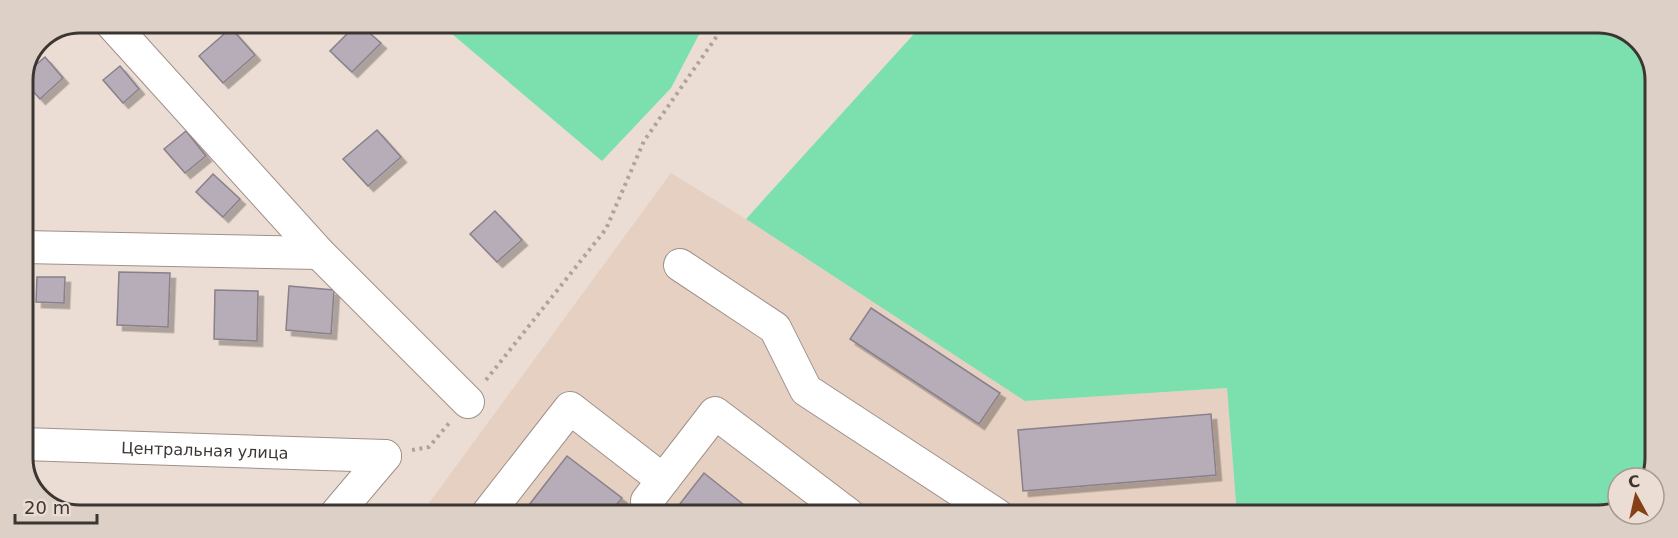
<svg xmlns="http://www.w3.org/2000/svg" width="1678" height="538" font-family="'DejaVu Sans',sans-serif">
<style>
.built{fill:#e6d0c2}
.green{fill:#7be0ae}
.building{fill:#b7adb9;stroke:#89808b;stroke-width:1.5;filter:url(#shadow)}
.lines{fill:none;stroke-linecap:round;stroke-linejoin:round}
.minor-casing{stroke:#9f9189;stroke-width:34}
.path{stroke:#aea39b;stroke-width:4;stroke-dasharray:3 4.5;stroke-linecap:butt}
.minor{stroke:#fff;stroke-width:32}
.labels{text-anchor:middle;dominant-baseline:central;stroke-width:5;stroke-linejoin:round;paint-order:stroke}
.street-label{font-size:16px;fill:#3c3632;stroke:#ebddd3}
.rim{fill:none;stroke:#3c3632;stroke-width:3}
</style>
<defs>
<filter id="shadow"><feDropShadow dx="5.5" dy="5.5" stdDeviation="0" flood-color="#0004"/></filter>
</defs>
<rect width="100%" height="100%" fill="#ebddd3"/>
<polygon class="built" points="671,173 746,219 1025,401 1227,388 1237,515 421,514"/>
<g class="green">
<polygon points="439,23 705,23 671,88 602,161"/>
<polygon points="923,24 1613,25 1643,45 1655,76 1653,473 1650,478 1618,478 1618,509 1598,515 1237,515 1227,388 1025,401 746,219"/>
</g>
<g class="building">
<polygon points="358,23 381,43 352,72 330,51"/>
<polygon points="231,28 255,55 223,83 199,56"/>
<polygon points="45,57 63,78 40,99 23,80 24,75"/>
<polygon points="120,66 139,89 123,103 103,80"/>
<polygon points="377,130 401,157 368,186 343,159"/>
<polygon points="186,131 206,156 185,173 164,149"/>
<polygon points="213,174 240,199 223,217 196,192"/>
<polygon points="495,211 522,240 497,262 470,234"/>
<polygon points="119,272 170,273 168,327 117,325"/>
<polygon points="37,277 65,277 64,303 36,302"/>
<polygon points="289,286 334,290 331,334 286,330"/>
<polygon points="215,290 258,291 257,341 214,339"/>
<polygon points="871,308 1000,393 979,424 850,339"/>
<polygon points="1211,414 1216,475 1023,491 1018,430"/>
<polygon points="567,456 622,498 609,514 540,514 529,505"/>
<polygon points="704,473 744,505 737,514 672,514"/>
</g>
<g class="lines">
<defs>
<g id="minor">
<polyline points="111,23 319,253 468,402"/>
<polyline points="23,247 319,253"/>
<polyline points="680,265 775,328 806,390 997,515"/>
<path id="s1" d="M 23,444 L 385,456"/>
<polyline points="488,513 570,408 663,480"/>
<polyline points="336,514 385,456"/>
<polyline points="648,514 647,501 715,413 848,514"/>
</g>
</defs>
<use href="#minor" class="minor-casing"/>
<g class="path">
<polyline points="486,380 606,229 644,141 726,23"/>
<polyline points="412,450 429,447 450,422"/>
</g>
<use href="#minor" class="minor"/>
</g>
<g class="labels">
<g class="street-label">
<text stroke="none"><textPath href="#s1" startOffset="182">Центральная улица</textPath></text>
</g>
</g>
<path d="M0 0H1678V538H0ZM80 33H1598A47 47 0 0 1 1645 80V458A47 47 0 0 1 1598 505H80A47 47 0 0 1 33 458V80A47 47 0 0 1 80 33Z" fill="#ddd0c6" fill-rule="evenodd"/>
<path class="rim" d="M80 33H1598A47 47 0 0 1 1645 80V458A47 47 0 0 1 1598 505H80A47 47 0 0 1 33 458V80A47 47 0 0 1 80 33Z"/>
<g transform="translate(1636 496) rotate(352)"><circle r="28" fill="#ebddd3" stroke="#a59a93" stroke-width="1.5"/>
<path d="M0-4.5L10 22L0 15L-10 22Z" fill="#854017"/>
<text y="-9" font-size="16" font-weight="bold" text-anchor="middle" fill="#3c3632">С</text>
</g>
<path d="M15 514v9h82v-9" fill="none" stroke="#3c3632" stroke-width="3"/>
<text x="24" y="514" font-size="18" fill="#3c3632" stroke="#ebddd3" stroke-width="4.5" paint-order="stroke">20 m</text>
</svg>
